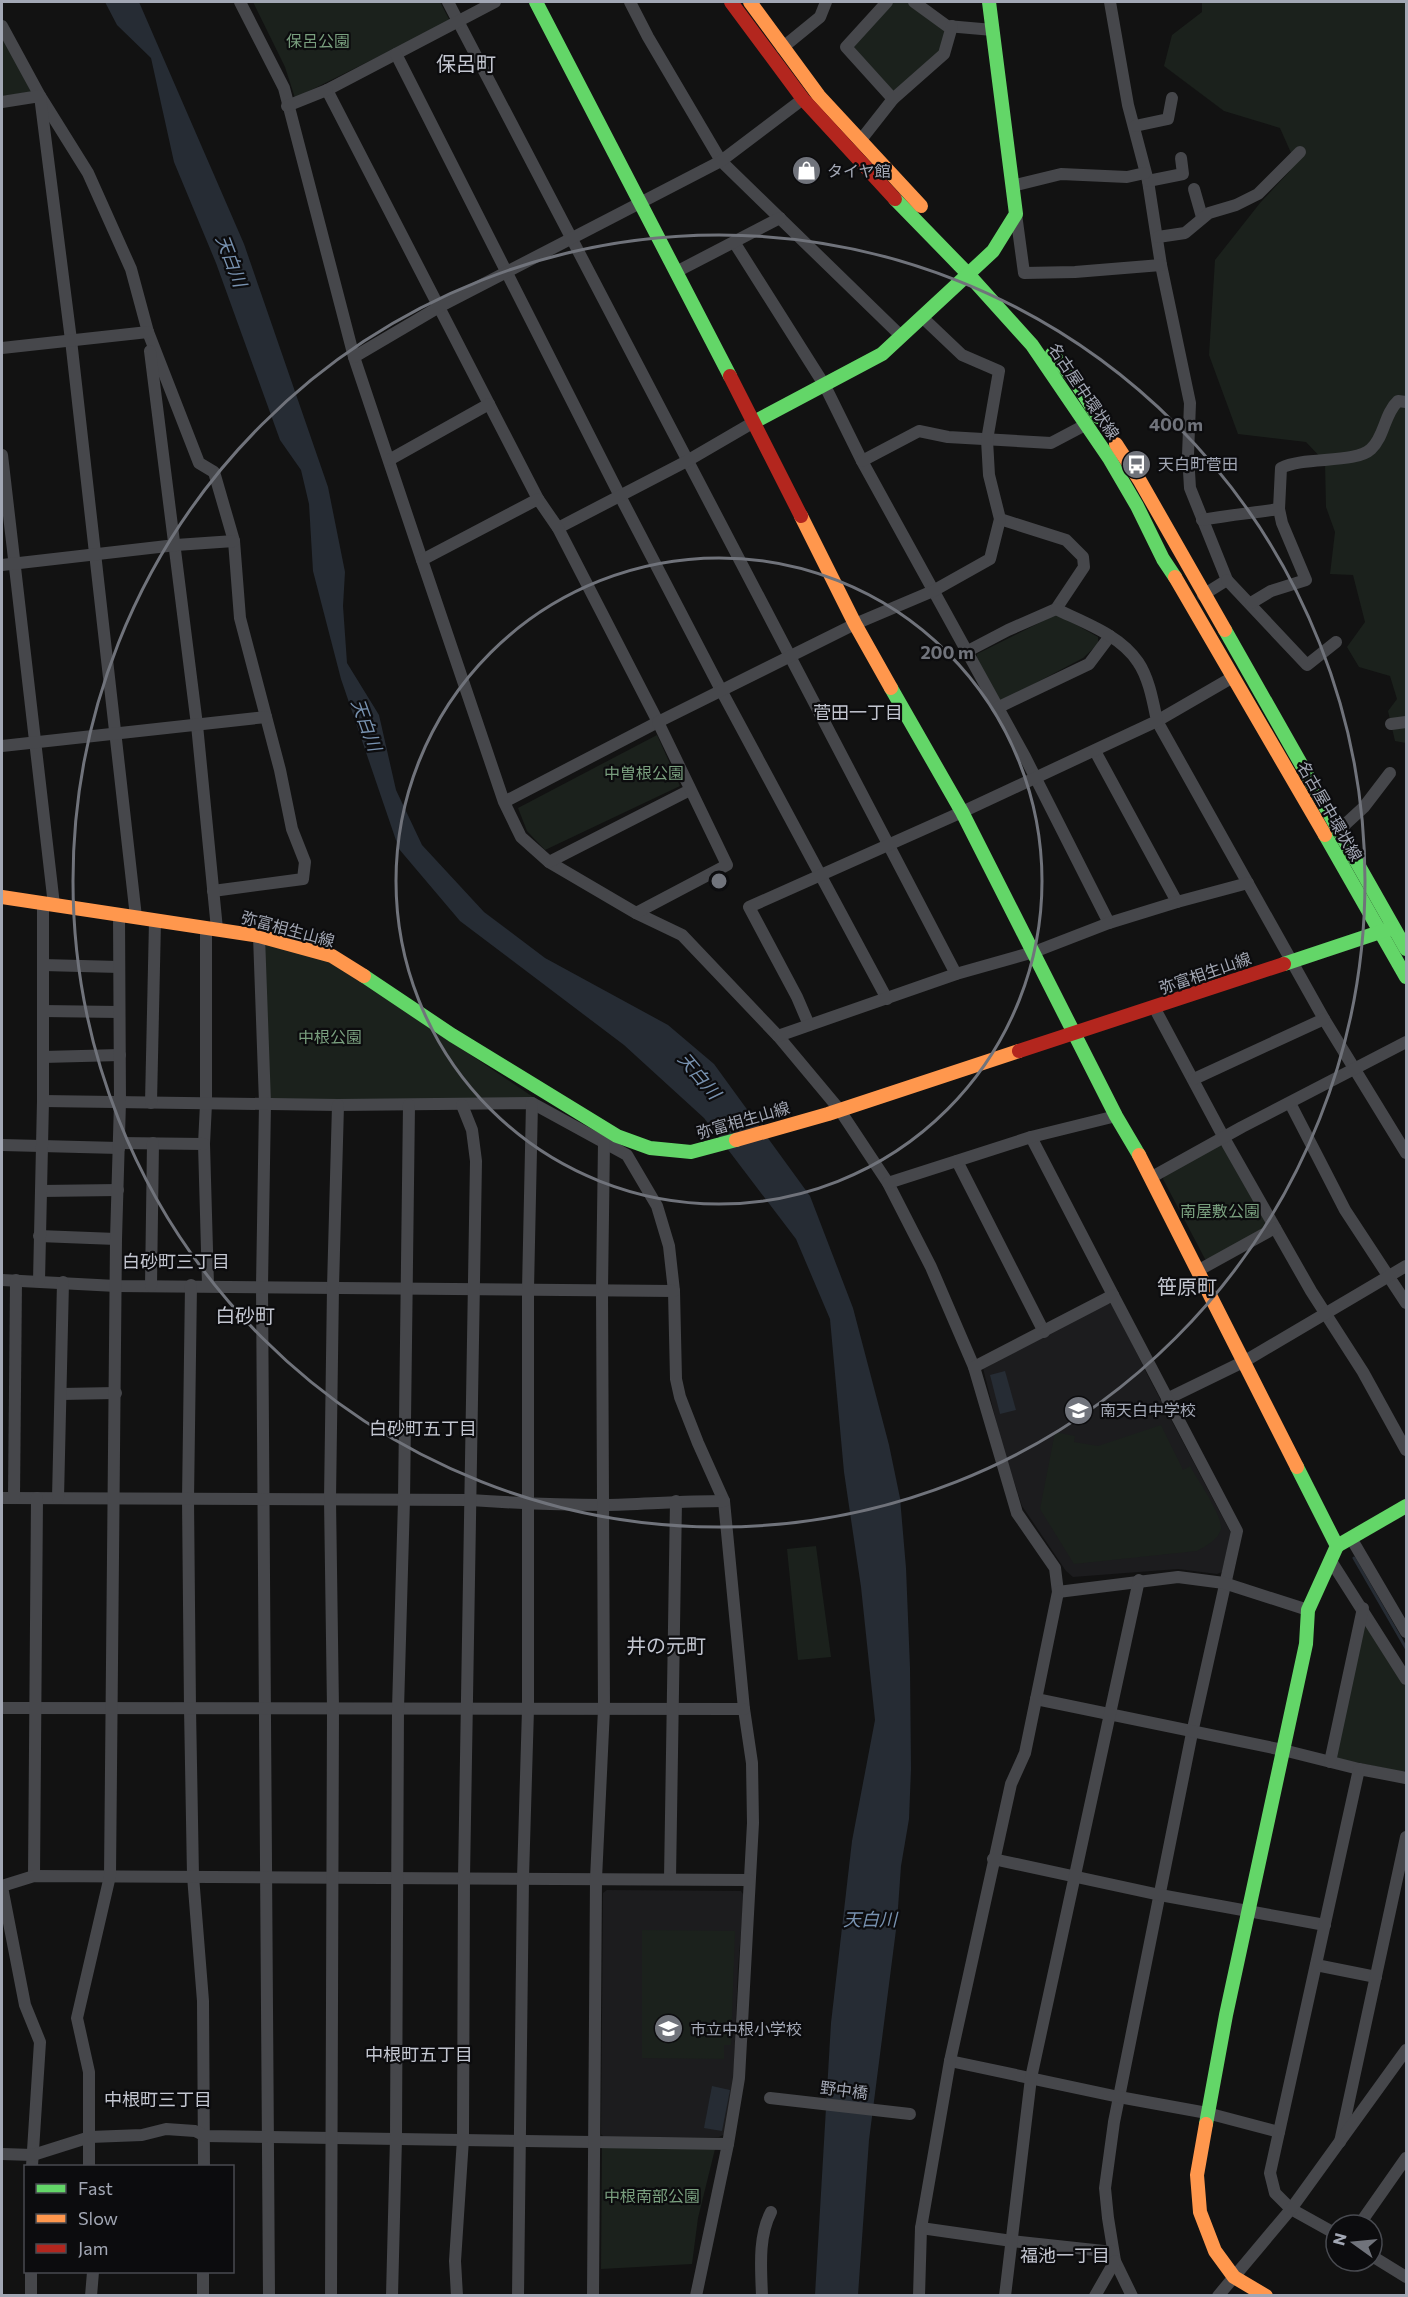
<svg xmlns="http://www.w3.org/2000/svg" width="1408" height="2297" font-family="Commissioner,'Noto Sans JP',sans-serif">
	<rect width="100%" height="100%" fill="#121212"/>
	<g fill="#1c1c1e">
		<path d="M1107 1303 1113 1305 1147 1374 1231 1533 1222 1572 1217 1574 1178 1569 1073 1577 1066 1571 1022 1506 1002 1445 983 1368Z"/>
		<path d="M607 1890 741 1891 744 1896 738 1968 733 2090 725 2134 719 2137H604L601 2134 603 1893Z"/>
	</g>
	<g fill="#1b211c">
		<path d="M253 2H440L450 21 295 98 285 67Z"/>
		<path d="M891 2H908L947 32 940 52 896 94 852 45Z"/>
		<path d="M1202 2H1406V743L1395 741 1388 711 1397 699 1390 676 1359 667 1347 647 1365 622 1353 575 1330 574 1335 532 1326 507 1325 462 1306 442 1238 434 1209 355 1215 260 1260 203 1290 171 1292 155 1280 128 1224 111 1164 66 1172 35 1202 12Z"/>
		<path d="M2 33 31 92 2 96Z"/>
		<path d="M1057 614 1098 637V644L1083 658 1002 701 997 700 976 660 977 654Z"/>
		<path d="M657 735 680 786 545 850 527 831 518 808Z"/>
		<path d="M263 941 329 959 536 1099 268 1101Z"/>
		<path d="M1219 1145 1224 1147 1268 1223 1266 1227 1210 1261 1205 1259 1163 1179 1165 1174Z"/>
		<path d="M1161 1425 1183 1470 1190 1466C1197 1479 1223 1516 1221 1529 1218 1540 1206 1546 1197 1551L1074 1564 1040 1509 1055 1432 1075 1436 1074 1442 1098 1446Z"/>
		<path d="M816 1546 831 1657 798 1660 787 1549Z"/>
		<path d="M1365 1621 1406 1687V1769L1403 1772 1335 1758Z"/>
		<path d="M642 1930 735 1931 731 2045H724V2059L642 2058Z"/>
		<path d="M716 2145 698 2218 692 2264 601 2269 602 2146Z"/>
	</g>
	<g fill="#262c34">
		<path d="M105 2H139L244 244 328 487 345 572 343 606 347 663 379 715 396 790 422 845 484 912 545 958 668 1025 714 1064 810 1196 853 1308 889 1445 900 1498 906 1568 910 1668 911 1769 909 1819 901 1866 897 1922 869 2140 858 2295H815L831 2023 852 1841 875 1720 861 1587 844 1472 830 1319 796 1239 704 1118 624 1045 460 921 399 849 341 679 313 571 309 504 301 470 280 440 216 263 174 162 151 58 117 25Z"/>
		<path d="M1005 1371 1016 1410 1000 1414 990 1375Z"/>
		<path d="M712 2086 730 2090 722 2131 704 2128Z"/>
	</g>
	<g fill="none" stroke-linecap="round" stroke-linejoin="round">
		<path stroke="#262c34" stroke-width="3" d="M1354 1558 1406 1648"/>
		<g stroke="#46474b" stroke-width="12">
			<path d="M240 2 284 88 354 357 422 560"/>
			<path d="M448 2 956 974"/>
			<path d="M495 2 327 90 538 499"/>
			<path d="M630 2 648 37 721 161 901 336"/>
			<path d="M887 2 846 47 893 99"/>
			<path d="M914 2 947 26 993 30"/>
			<path d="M1110 2 1128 105 1148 181 1161 265 1190 403 1188 455 1190 488 1227 580 1203 595"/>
			<path d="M2 26 40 96 88 173 131 269 148 332 199 463 214 472 234 541 240 618 280 770 292 829 305 862 303 879 213 891"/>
			<path d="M782 48 820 17 826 2"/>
			<path d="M396 54 620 496 721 690 887 999"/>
			<path d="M2 102 40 96 71 340 136 917"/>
			<path d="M287 106 327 90"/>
			<path d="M1135 126 1168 119 1172 98"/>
			<path d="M860 141 893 99 944 54 952 26"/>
			<path d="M1148 181 1183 174 1181 158"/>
			<path d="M1012 186 1061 174 1127 177 1145 173"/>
			<path d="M1194 189 1202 217"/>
			<path d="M1016 214 1024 273 1075 272 1161 265"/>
			<path d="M1158 237 1185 233 1209 213 1236 205 1258 194 1300 152"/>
			<path d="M734 242 825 386 862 461 1025 757 1109 923"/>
			<path d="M676 272 780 218"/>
			<path d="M2 348 148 332"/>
			<path d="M150 351 197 725 217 929"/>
			<path d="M354 357 439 307 721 161 803 99"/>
			<path d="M2 455 54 905"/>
			<path d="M389 460 489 404"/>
			<path d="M862 461 919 431 948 437 1051 443 1087 424"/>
			<path d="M1202 520C1228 515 1253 513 1279 509"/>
			<path d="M558 528 687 461 754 422"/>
			<path d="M2 565 176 545 234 541"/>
			<path d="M1227 580 1307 665 1336 642"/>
			<path d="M1251 603 1271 591 1306 580 1282 523 1279 509 1281 468C1304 456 1355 464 1371 449 1385 436 1384 414 1398 401L1406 402"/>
			<path d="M966 652 1008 630 1056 609 1084 567 1083 557 1066 540 1000 519"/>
			<path d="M1233 677 1157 721 1324 1019 1406 1153"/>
			<path d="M997 708 1089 664 1110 636"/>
			<path d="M1391 724 1406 722"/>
			<path d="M2 746 266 717"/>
			<path d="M1095 751 1177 902"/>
			<path d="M504 802 658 722 558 528 538 499 422 560 504 802 521 837 549 862 636 913 682 935 778 1036 839 1109 888 1183 931 1267 974 1367"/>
			<path d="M1339 830 1364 807 1390 773"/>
			<path d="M549 862 690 790"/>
			<path d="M636 913 727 865 658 722 855 624 933 591 990 559 1000 519 989 475 987 440 999 371 962 355 922 317"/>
			<path d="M206 928V1104L204 1144 208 1285"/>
			<path d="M259 936 265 1103 262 1286 269 2296"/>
			<path d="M43 965 119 967"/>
			<path d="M1154 1007 1224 1138 1311 1291 1363 1372 1406 1450"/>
			<path d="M43 1011 119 1012"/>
			<path d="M809 1025 797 997 749 907 962 812 1157 721C1153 702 1149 678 1138 662 1120 635 1085 623 1056 609"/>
			<path d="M778 1036 956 974 1034 952 1109 923 1177 902 1248 883"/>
			<path d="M43 1057 120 1055"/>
			<path d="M1194 1079 1324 1019"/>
			<path d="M43 1101 338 1105 532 1103 627 1155 657 1206 669 1246 674 1291 676 1379 680 1397 698 1443 724 1501 744 1709 752 1763 753 1823 739 2078 728 2144 696 2296"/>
			<path d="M151 1103 155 921"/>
			<path d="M1290 1103 1345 1210 1406 1303"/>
			<path d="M1031 1137 1113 1295"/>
			<path d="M119 1143 204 1144"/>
			<path d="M2 1145 119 1148"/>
			<path d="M957 1161 1044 1332"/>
			<path d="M1152 1177 1242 1127 1406 1042"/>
			<path d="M888 1183 1031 1137 1116 1116"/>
			<path d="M41 1191 118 1190"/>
			<path d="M39 1236 116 1239"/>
			<path d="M1199 1270 1275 1228"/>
			<path d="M2 1280 116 1286 674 1291"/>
			<path d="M39 1281 43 1101V904"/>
			<path d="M191 1285 188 1499 190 1708 193 1876 203 2001 204 2166"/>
			<path d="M151 1286 153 1143"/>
			<path d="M61 1394 116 1393"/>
			<path d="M1167 1399 1245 1361 1406 1266"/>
			<path d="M2 1498 470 1500C515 1503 559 1505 604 1505 644 1504 684 1501 724 1501"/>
			<path d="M14 1498 16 1280"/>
			<path d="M58 1498 63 1282"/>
			<path d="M1351 1538 1406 1632"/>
			<path d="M1331 1561 1406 1679"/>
			<path d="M1058 1592 1055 1568 1017 1513 974 1367 1113 1295 1237 1531 1192 1733 1114 2122 1105 2188 1108 2218 1115 2261 1132 2296"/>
			<path d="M1036 1699 1283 1750 1359 1769"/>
			<path d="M2 1708 744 1709"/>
			<path d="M1330 1762 1363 1608"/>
			<path d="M993 1859 1160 1895 1325 1925"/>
			<path d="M34 1876 37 1498"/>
			<path d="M670 1879 676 1501"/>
			<path d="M2 1886 34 1876 749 1880"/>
			<path d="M2 1887 25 2005 40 2042 32 2166"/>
			<path d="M1316 1965 1376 1977"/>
			<path d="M950 2061 1119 2097 1207 2113 1279 2132"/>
			<path d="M770 2098 910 2114"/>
			<path d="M1340 2142 1406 1837"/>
			<path d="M2 2154 33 2155 90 2137 142 2135 166 2129 195 2131 205 2136 728 2144"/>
			<path d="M89 2166V2072L77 2018 110 1876 116 1239 120 1102 119 915"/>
			<path d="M1359 2225 1406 2158"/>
			<path d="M921 2228 1012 2241 1113 2252"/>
			<path d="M1336 2234 1291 2209 1275 2193 1270 2173 1359 1769 1406 1778"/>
			<path d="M1372 2256 1406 2277"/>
			<path d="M31 2296V2272"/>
			<path d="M91 2296 93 2272"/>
			<path d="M203 2296V2272"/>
			<path d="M331 2296 333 1709 330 1499 333 1287 338 1105"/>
			<path d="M392 2296 396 2138 398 1709 404 1500 409 1105"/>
			<path d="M457 2296 455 2261 463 2139 464 1878 476 1161 472 1130 462 1105"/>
			<path d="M518 2296 523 1878 528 1709V1289L532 1103"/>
			<path d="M593 2296 596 1879 604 1709 602 1290 604 1142"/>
			<path d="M762 2296C761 2268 758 2237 771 2212"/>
			<path d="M919 2296 921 2228 950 2061 1011 1784 1025 1753 1058 1592 1178 1577 1224 1583 1308 1610"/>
			<path d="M1005 2296 1031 2078 1139 1580"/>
			<path d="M1095 2296 1115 2261"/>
			<path d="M1218 2296 1291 2209 1406 2050"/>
		</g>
		<g stroke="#63d668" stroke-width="14">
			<path d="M536 2 730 376"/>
			<path d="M895 199 968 274 1032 345 1109 458 1137 506 1163 559 1175 577"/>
			<path d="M1052 354 1074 379 1098 417"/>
			<path d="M754 422 882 354 993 251 1016 214 989 2"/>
			<path d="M1225 630 1406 949"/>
			<path d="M891 688 962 812 1116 1116 1139 1155"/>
			<path d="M1325 835 1406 977"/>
			<path d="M1284 964 1392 928"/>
			<path d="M364 976 452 1035 617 1136 650 1148 691 1152 736 1140"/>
			<path d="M1337 1546 1406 1506"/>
			<path d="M1206 2124 1226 2015 1306 1644 1308 1610 1337 1546 1297 1467"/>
		</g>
		<g stroke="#ff974d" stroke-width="14">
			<path d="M750 2 819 96 921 206"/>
			<path d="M1116 444 1140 481 1225 630"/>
			<path d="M801 516 855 624 891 688"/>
			<path d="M1175 577 1325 835"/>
			<path d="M2 897 259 936 332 956 364 976"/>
			<path d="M736 1140 828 1114 1019 1051"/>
			<path d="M1139 1155 1297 1467"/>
			<path d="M1206 2124 1197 2175 1200 2212 1215 2251 1234 2277 1266 2296"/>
		</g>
		<g stroke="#b3261e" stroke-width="14">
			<path d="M731 2 803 99 895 199"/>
			<path d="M730 376 801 516"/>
			<path d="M1019 1051 1284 964"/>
		</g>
	</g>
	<g fill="none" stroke="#70737b" stroke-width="3">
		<circle cx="719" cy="881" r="323"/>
		<circle cx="719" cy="881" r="646"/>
	</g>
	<defs>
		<symbol id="shop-disc" viewBox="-11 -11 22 22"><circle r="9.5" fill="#70737b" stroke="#0c0c0e"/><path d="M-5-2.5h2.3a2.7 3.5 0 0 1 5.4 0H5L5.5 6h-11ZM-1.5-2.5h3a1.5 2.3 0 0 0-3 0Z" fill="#fff"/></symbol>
		<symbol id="bus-disc" viewBox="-11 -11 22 22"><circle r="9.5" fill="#70737b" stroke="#0c0c0e"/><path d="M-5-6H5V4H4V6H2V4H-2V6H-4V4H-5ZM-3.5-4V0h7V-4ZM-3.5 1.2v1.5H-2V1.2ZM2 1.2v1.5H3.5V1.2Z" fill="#fff"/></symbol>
		<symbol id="school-disc" viewBox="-11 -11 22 22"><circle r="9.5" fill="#70737b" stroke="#0c0c0e"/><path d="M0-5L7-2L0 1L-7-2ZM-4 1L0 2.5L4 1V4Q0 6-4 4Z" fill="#fff"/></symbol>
	</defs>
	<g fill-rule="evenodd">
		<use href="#shop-disc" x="790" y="154" width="33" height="33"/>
		<use href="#bus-disc" x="1120" y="448" width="33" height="33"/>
		<use href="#school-disc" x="1062" y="1394" width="33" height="33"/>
		<use href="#school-disc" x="652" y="2012" width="33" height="33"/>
	</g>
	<g text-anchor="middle" stroke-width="4.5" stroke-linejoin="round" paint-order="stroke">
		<g font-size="16" fill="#799f7e" stroke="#0c0c0e">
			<text x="318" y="47">保呂公園</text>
			<text x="644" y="779">中曽根公園</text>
			<text x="330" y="1043">中根公園</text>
			<text x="1220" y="1217">南屋敷公園</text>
			<text x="652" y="2202">中根南部公園</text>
		</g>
		<g font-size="16" fill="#a2a7b4" stroke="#0c0c0e" text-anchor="start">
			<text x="827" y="177">タイヤ館</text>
			<text x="1158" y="470">天白町菅田</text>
			<text x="1100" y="1416">南天白中学校</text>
			<text x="690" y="2035">市立中根小学校</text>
		</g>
		<g font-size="16" fill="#a2a7b4" stroke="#0c0c0e">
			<text transform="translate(1084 391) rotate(56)" y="6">名古屋中環状線</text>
			<text transform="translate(1330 811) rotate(60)" y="6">名古屋中環状線</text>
			<text transform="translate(288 929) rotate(15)" y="6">弥富相生山線</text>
			<text transform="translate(1205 973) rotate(-19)" y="6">弥富相生山線</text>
			<text transform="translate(743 1120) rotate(-16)" y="6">弥富相生山線</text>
			<text transform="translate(844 2090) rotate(7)" y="6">野中橋</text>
		</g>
		<g font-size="18" font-style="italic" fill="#7892b0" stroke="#0c0c0e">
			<text transform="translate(231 261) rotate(69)" y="6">天白川</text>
			<text transform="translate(366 725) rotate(70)" y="6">天白川</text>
			<text transform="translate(699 1076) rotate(50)" y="6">天白川</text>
			<text x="870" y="1926">天白川</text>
		</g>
		<g font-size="18" fill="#c3c6d0" stroke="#0c0c0e">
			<text x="858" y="719">菅田一丁目</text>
			<text x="176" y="1268">白砂町三丁目</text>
			<text x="423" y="1435">白砂町五丁目</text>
			<text x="419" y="2061">中根町五丁目</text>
			<text x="158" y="2106">中根町三丁目</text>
			<text x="1065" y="2262">福池一丁目</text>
		</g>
		<g font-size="20" fill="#c3c6d0" stroke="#0c0c0e">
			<text x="466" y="71">保呂町</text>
			<text x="1187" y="1294">笹原町</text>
			<text x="245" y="1323">白砂町</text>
			<text x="666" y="1653">井の元町</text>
		</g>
	</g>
	<circle cx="719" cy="881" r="9" fill="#70737b" stroke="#0c0c0e" stroke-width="3"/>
	<g font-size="18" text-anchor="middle" font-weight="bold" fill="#70737b" stroke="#0c0c0e" stroke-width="4.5" stroke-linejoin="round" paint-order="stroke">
		<text x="1176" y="431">400 m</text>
		<text x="947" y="659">200 m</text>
	</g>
	<rect width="1408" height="2297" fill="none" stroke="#a2a7b4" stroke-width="6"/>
	<rect x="24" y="2165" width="210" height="108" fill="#0c0c0e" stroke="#484a50" stroke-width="1.5"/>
	<rect x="36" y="2184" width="30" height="9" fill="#63d668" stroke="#484a50" stroke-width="1.5"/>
	<text x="78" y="2195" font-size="18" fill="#a2a7b4">Fast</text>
	<rect x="36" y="2214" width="30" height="9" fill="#ff974d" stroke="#484a50" stroke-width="1.5"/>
	<text x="78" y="2225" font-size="18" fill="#a2a7b4">Slow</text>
	<rect x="36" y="2244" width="30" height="9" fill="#b3261e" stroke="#484a50" stroke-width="1.5"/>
	<text x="78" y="2255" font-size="18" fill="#a2a7b4">Jam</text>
	<g transform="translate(1354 2243) rotate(285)"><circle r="28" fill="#0c0c0e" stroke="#484a50" stroke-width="1.5"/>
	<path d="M0-4.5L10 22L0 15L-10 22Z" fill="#70737b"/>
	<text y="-9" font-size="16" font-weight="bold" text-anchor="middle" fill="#a2a7b4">N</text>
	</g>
</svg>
